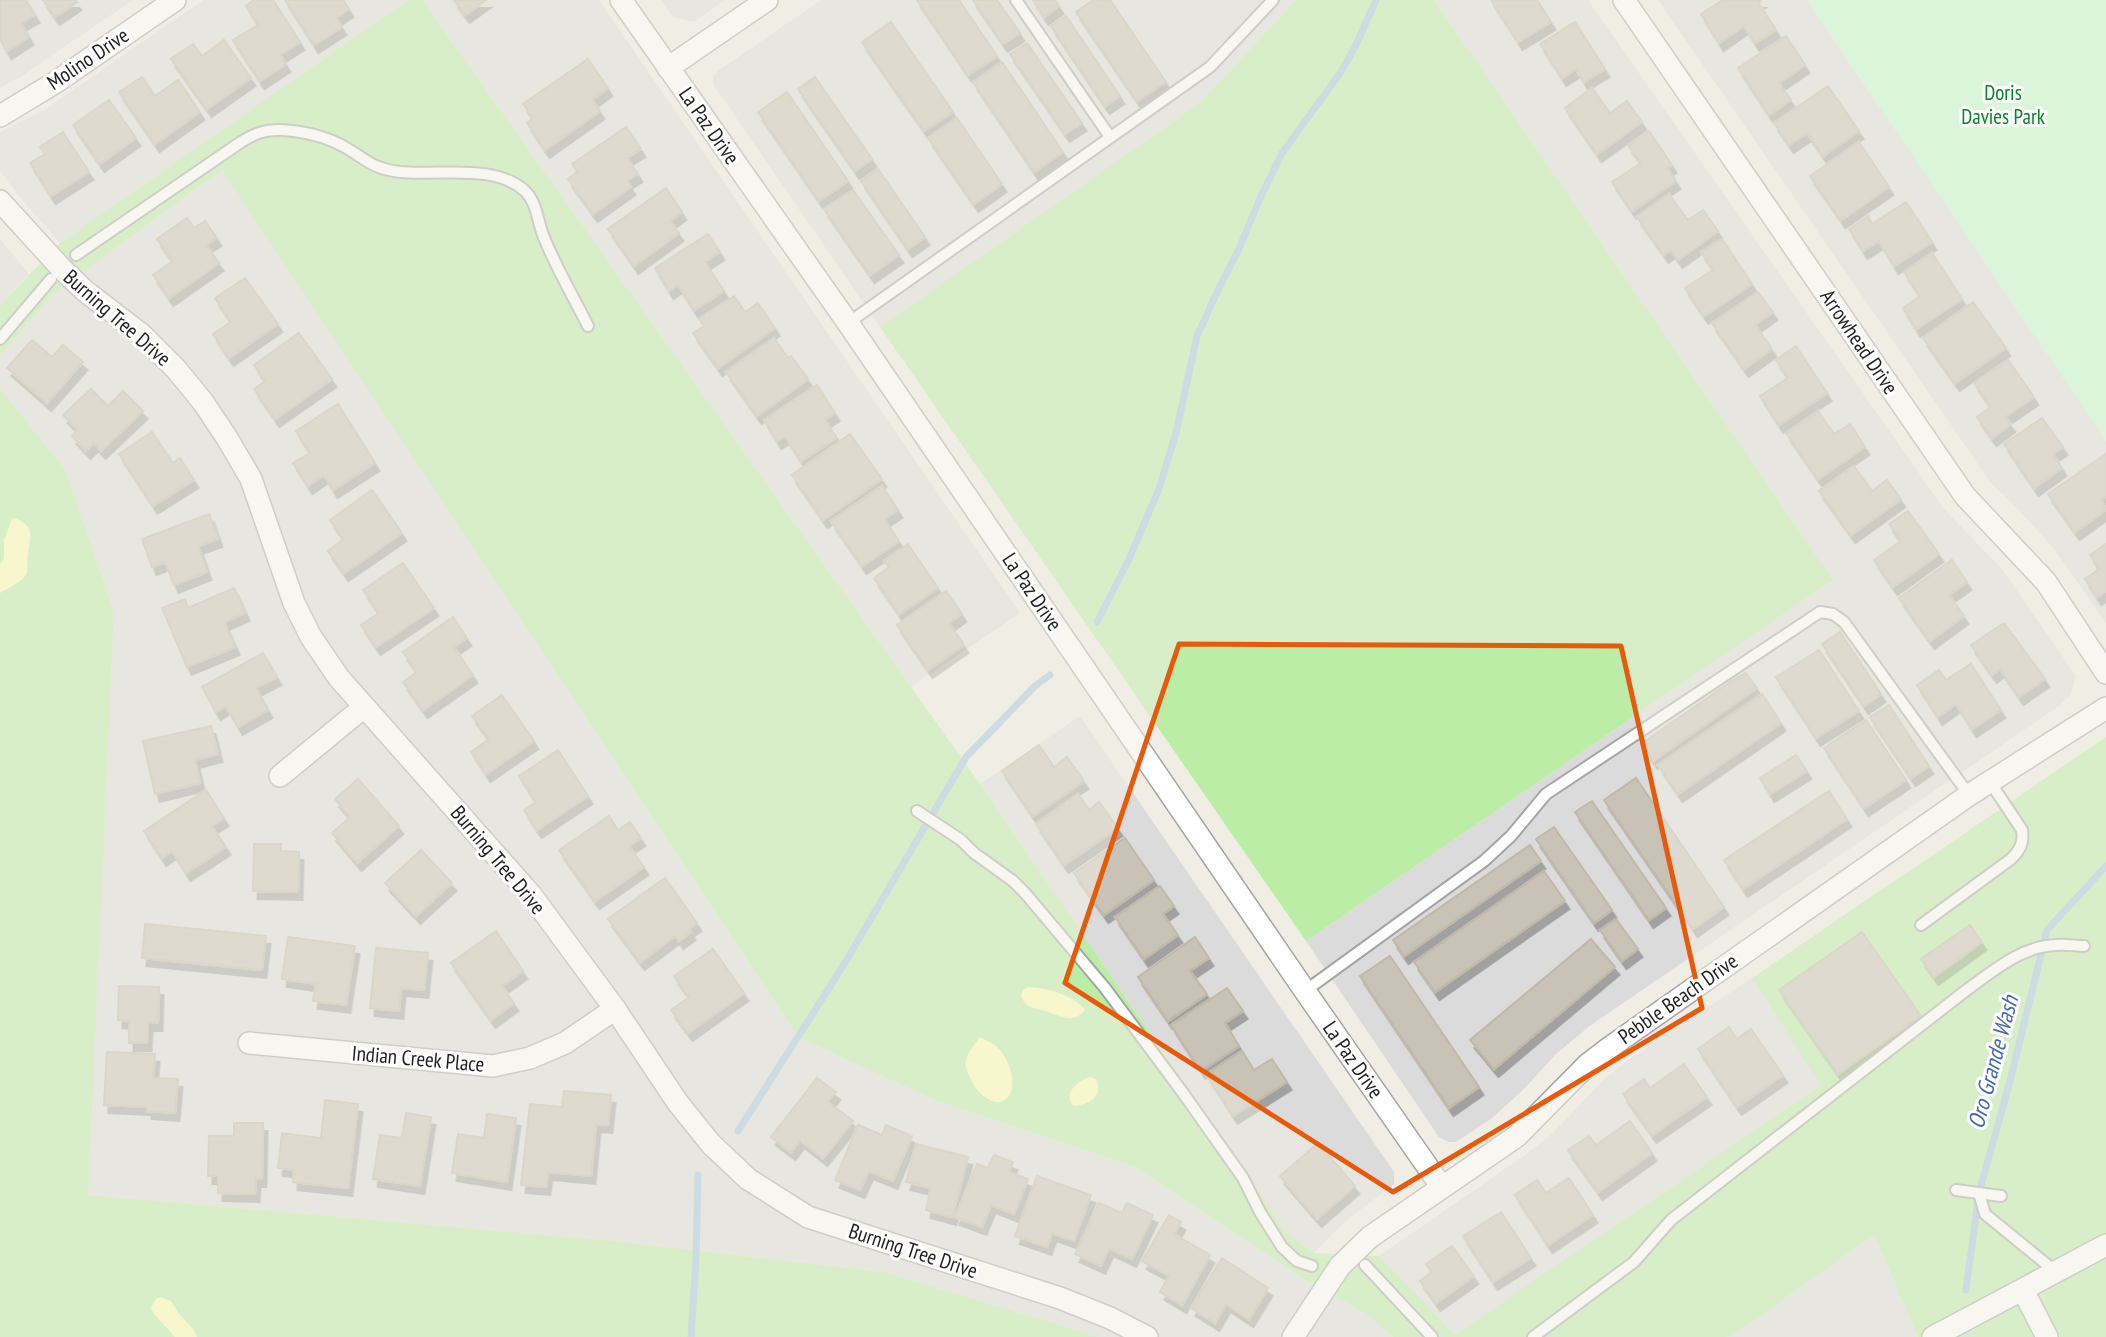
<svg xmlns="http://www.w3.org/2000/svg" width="2106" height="1337" font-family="'PT Sans Narrow',sans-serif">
	<defs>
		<filter id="shadow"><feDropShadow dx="4.5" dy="8" stdDeviation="0" flood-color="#0004"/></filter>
	</defs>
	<rect width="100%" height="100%" fill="#f0eee4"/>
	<g fill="#dcdbdb">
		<path d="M0 0H133L20 77 0 88Z"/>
		<path d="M203 0H408L60 243 23 201 0 171V132L47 108Z"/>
		<path d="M422 0H599L1020 613 911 687Z"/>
		<path d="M661 0H725L694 22 673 17Z"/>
		<path d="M821 0H1296L1200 103 880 327 713 84V76L718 71Z"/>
		<path d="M1434 0H1588L1944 509 2002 569 2076 676 2070 696 2059 706 1591 1025 1556 1054 1524 1089 1491 1119 1456 1142H1448L1439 1137 1306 941 1833 580Z"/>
		<path d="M1658 0H1807L2106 441V623L2054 549 2017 508 1991 483Z"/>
		<path d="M222 170 798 1037 939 1102 1136 1167 1304 1279 1368 1315 1393 1337H1099L885 1272 612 1241 87 1195 114 611 65 469 0 388V356L54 293Z"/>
		<path d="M0 239 29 274 0 305Z"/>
		<path d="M1080 716 1394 1172V1184L1391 1187 1353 1215 1333 1233 1314 1253 1286 1232 980 784Z"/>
		<path d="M1752 978 1822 1084 1455 1336 1379 1256 1525 1155 1552 1134 1605 1078 1634 1056Z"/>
		<path d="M1874 1235 1918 1337H1727L1746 1326Z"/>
	</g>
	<g fill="#bbeda6">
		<path d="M408 0H422L980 784 1286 1232 1314 1253 1379 1256 1455 1335 1821 1085 1752 978 2106 737V1337H1918L1874 1235 1746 1326 1727 1337H1393L1368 1315 1304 1279 1136 1167 939 1102 798 1037 222 170 54 293 0 356V305L60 243Z"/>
		<path d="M1296 0H1434L1833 580 1306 941 880 327 1200 103Z"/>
		<path d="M0 388 65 469 114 611 88 1195 612 1241 885 1272 1099 1337H0Z"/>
	</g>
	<g fill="#ffffb2">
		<path d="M15 518C36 527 30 537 28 555 27 560 28 568 27 573 23 582 8 588 0 593V565L4 558V540L12 519Z"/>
		<path d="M1029 987C1047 988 1074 995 1085 1010 1074 1024 1062 1017 1048 1012 1036 1007 1025 1010 1021 995L1023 990Z"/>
		<path d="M979 1037C985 1040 993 1042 998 1048 1008 1058 1017 1081 1010 1094 999 1113 977 1094 972 1081 969 1075 964 1067 966 1060 967 1052 976 1045 979 1037Z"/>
		<path d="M1090 1077 1096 1079C1104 1096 1089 1105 1073 1106 1063 1093 1077 1081 1090 1077Z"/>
		<path d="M160 1297 171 1301 179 1314 193 1329 197 1337H175L153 1313 151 1307 156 1299Z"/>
	</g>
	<path fill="#befdcf" d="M1807 0H2106V441Z"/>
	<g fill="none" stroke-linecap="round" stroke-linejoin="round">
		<g stroke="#a1c5e0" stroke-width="7">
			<path d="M1097 622 1129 559 1159 489 1176 433 1197 336 1219 288 1238 251 1262 194 1282 153 1341 72 1355 47 1376 0"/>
			<path d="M738 1131 843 966 966 757 1035 686 1050 675"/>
			<path d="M1966 1290 1979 1193 2010 1081 2047 930 2106 866"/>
			<path d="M691 1337 696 1259 698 1175"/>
		</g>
	</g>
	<g fill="#c8c2b7" stroke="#c2b8a5" stroke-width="2" filter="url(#shadow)">
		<path d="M2 0H26L35 15 21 23 29 37 7 51 0 40V1Z"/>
		<path d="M43 0H75L77 2 55 17Z"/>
		<path d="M254 0H273L300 42 280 55 286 64 260 81 233 40 258 25 246 6Z"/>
		<path d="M285 0H343L349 9 336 18 342 27 314 45Z"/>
		<path d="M454 0H486L465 15Z"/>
		<path d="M917 0H959L997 56 968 75Z"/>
		<path d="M973 0H997L1020 33 1003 44Z"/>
		<path d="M1033 0H1055L1059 6 1044 17Z"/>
		<path d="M1093 0H1110L1166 82 1137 101 1076 12Z"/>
		<path d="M1491 0H1537L1551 22 1518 42Z"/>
		<path d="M1723 0H1761L1758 2 1776 30 1755 43 1744 26 1719 43 1701 14Z"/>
		<path d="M1066 16 1120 96 1105 106 1051 26Z"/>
		<path d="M891 22 953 112 924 131 862 42Z"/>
		<path d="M1575 22 1605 69 1584 82 1576 69 1562 78 1540 44Z"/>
		<path d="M1786 36 1805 65 1779 83 1791 100 1769 115 1738 68Z"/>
		<path d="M224 40 251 78 207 109 171 59 193 44 202 56Z"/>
		<path d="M1027 43 1082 123 1065 134 1010 54Z"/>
		<path d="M588 59 608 88 592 100 600 111 545 150 527 123 533 118 523 104Z"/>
		<path d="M1002 62 1063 152 1034 172 973 82Z"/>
		<path d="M142 77 155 96 178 80 200 112 155 144 119 92Z"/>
		<path d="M815 77 872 159 855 171 798 89Z"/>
		<path d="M1828 86 1859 131 1823 156 1807 133 1789 145 1774 123Z"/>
		<path d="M1592 88 1610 113 1627 101 1642 122 1597 154 1565 108Z"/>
		<path d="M787 92 848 181 819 201 758 112Z"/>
		<path d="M109 100 136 138 100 164 73 125Z"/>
		<path d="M957 118 1002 184 974 204 928 138Z"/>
		<path d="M626 127 641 149 627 158 638 174 627 181 631 187 593 214 568 179 578 172 572 164Z"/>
		<path d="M1649 131 1672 165 1667 168 1676 181 1632 211 1612 182 1641 163 1628 145Z"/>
		<path d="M63 132 89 172 51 196 30 163 45 154 40 147Z"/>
		<path d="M1859 142 1889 187 1841 220 1810 176Z"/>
		<path d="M878 169 925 237 908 249 861 181Z"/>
		<path d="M666 188 682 212 670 221 679 233 634 266 608 229Z"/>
		<path d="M853 190 899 255 870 275 824 209Z"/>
		<path d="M1669 194 1688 220 1703 210 1718 231 1678 260 1671 250 1664 255 1637 217Z"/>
		<path d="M1906 202 1932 242 1894 266 1879 241 1863 251 1849 229 1868 216 1872 224Z"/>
		<path d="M187 218 194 228 205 221 217 238 206 245 219 263 169 298 153 275 173 261 157 239Z"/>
		<path d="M708 234 720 252 705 262 724 291 694 310 678 285 669 291 655 268Z"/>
		<path d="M1722 239 1752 284 1704 316 1685 288 1713 270 1701 252Z"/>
		<path d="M1932 253 1962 299 1916 329 1903 308 1920 296 1904 272Z"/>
		<path d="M245 278 278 324 229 358 213 334 231 322 215 298Z"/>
		<path d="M1758 292 1773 312 1755 325 1772 349 1744 369 1712 323Z"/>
		<path d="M734 296 745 312 758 303 775 328 718 368 693 333 704 326 699 319Z"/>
		<path d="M1973 302 2006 348 1955 383 1923 338Z"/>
		<path d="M299 333 332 379 275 419 254 389 265 381 254 365Z"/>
		<path d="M774 338 788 358 791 356 808 379 757 416 726 372Z"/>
		<path d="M32 340 52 357 63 345 83 362 47 403 7 368Z"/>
		<path d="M1796 346 1827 393 1779 425 1760 396 1788 378 1776 360Z"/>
		<path d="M2008 360 2034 397 2005 417 2011 424 1992 438 1977 417 1991 407 1974 383Z"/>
		<path d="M817 385 835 413 825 420 837 438 801 461 785 436 777 441 764 420Z"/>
		<path d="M91 389 108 406 123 391 143 411 101 451 94 443 86 451 72 436 78 430 63 415Z"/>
		<path d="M338 404 375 463 333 490 324 475 308 486 293 463 310 453 296 431Z"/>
		<path d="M1818 411 1834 434 1850 424 1865 447 1818 479 1786 433Z"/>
		<path d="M2042 418 2063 447 2053 454 2062 468 2034 488 2004 444Z"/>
		<path d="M152 432 173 463 180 458 194 480 153 506 119 454Z"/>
		<path d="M850 434 882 479 823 520 792 475Z"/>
		<path d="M2106 454V496L2101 499 2106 510 2075 532 2048 494Z"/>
		<path d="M1854 466 1872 491 1887 480 1901 499 1851 535 1819 491Z"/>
		<path d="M882 486 898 510 884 519 899 541 862 566 831 521Z"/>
		<path d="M372 490 402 533 344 573 328 551 344 539 330 520Z"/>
		<path d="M1908 511 1939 554 1893 587 1874 560 1901 541 1889 524Z"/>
		<path d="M209 514 218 539 198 546 207 572 174 585 165 562 152 567 142 539Z"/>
		<path d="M908 544 938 588 899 614 874 578 889 567 884 561Z"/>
		<path d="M2106 544V591L2097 597 2085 579 2099 569 2090 555Z"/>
		<path d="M1952 560 1967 582 1949 595 1964 616 1930 641 1899 598Z"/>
		<path d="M403 563 434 608 376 647 361 625 379 613 363 590Z"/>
		<path d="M234 588 245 613 224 622 235 647 187 667 162 608 185 599 188 608Z"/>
		<path d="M946 591 962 614 949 623 964 645 928 670 897 625Z"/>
		<path d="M453 617 467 638 454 647 473 675 423 710 403 682 417 672 403 652Z"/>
		<path d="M2004 623 2045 679 2019 697 2000 669 1992 675 1971 645Z"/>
		<path d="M1840 632 1881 694 1864 706 1822 644Z"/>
		<path d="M1819 650 1859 711 1816 738 1776 677Z"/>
		<path d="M263 653 277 677 256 688 268 710 238 727 226 706 216 712 202 687Z"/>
		<path d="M1971 664 2001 710 1972 729 1956 704 1938 717 1917 685 1939 670 1946 680Z"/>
		<path d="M1746 673 1757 688 1653 761 1641 744 1736 678Z"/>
		<path d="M1762 694 1781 723 1678 794 1658 765Z"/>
		<path d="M502 695 534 741 486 774 471 752 489 739 472 716Z"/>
		<path d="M1889 705 1929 766 1911 778 1870 717Z"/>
		<path d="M1866 720 1906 780 1864 808 1824 748Z"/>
		<path d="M211 726 218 754 195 760 200 783 155 794 143 741Z"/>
		<path d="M1039 745 1054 767 1067 757 1084 781 1033 816 1002 771Z"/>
		<path d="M558 750 588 796 537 830 524 810 536 802 519 776Z"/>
		<path d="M1796 755 1807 771 1770 794 1760 778Z"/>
		<path d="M1636 778 1724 907 1693 929 1604 800Z"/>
		<path d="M358 779 399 826 357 863 332 833 350 817 335 799Z"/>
		<path d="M206 790 224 818 212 826 226 847 186 873 172 851 162 858 144 831Z"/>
		<path d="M1829 791 1847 819 1743 889 1724 860Z"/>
		<path d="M1078 794 1089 810 1099 802 1118 828 1064 865 1036 824Z"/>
		<path d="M1592 801 1666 908 1649 920 1575 812Z"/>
		<path d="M609 816 618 830 630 822 641 838 629 846 644 867 595 901 559 850Z"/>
		<path d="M1554 827 1612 910 1594 923 1536 839Z"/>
		<path d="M1125 838 1154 880 1104 915 1074 873Z"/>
		<path d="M254 844H281V851L299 852 298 892 253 891Z"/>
		<path d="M1530 845 1541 861 1404 956 1393 940Z"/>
		<path d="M421 850 452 883 416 916 385 883Z"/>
		<path d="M1544 871 1565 901 1435 992 1414 962Z"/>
		<path d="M665 878 697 923 689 929 691 932 679 941 675 936 640 962 608 919Z"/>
		<path d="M1160 886 1174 906 1163 914 1178 935 1144 959 1115 917Z"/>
		<path d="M1616 919 1638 949 1622 961 1600 930Z"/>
		<path d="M145 924 266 936 262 970 142 958Z"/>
		<path d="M1970 925 1982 942 1934 977 1921 959Z"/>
		<path d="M496 931 523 971 502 986 514 1003 491 1020 451 963Z"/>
		<path d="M1862 932 1921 1016 1838 1074 1779 990Z"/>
		<path d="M288 937 355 946 346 1005 313 1001 316 984 282 979Z"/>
		<path d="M1195 937 1209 958 1190 971 1207 994 1168 1021 1138 977Z"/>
		<path d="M1591 939 1615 967 1494 1069 1470 1040Z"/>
		<path d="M376 948 428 953 424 990 401 988 399 1011 370 1008Z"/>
		<path d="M713 949 744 993 688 1033 671 1010 689 997 674 976Z"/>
		<path d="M1390 956 1479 1087 1449 1108 1360 976Z"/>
		<path d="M119 986 159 987 158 1023H148L147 1043H129V1021L118 1020Z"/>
		<path d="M1227 988 1243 1011 1225 1023 1239 1046 1201 1071 1171 1025Z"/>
		<path d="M1729 1027 1737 1039 1751 1029 1783 1075 1737 1107 1698 1049Z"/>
		<path d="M1242 1051 1254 1070 1272 1059 1287 1082 1233 1116 1206 1074Z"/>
		<path d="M107 1052 155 1054 153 1078 178 1079 175 1113 147 1111V1107L104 1105Z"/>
		<path d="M1684 1064 1707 1097 1652 1135 1623 1094 1644 1079 1650 1088Z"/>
		<path d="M817 1078 836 1092 828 1102 853 1121 823 1158 800 1140 791 1152 771 1137Z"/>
		<path d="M564 1091 611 1095 608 1125 596 1124 591 1176 548 1172 546 1187 521 1185 530 1104 562 1107Z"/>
		<path d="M325 1100 358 1104 348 1188 293 1182 294 1170 278 1168 282 1133 321 1138Z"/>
		<path d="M406 1113 431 1117 420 1186 373 1179 380 1135 402 1138Z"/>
		<path d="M487 1114 516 1118 507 1182 452 1173 458 1134 484 1138Z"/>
		<path d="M1630 1121 1652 1153 1598 1192 1568 1150 1589 1136 1596 1145Z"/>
		<path d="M234 1123H263L262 1179H256L255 1194 218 1193V1176H208L209 1136H234Z"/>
		<path d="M858 1125 882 1135 886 1125 912 1136 893 1181 869 1171 860 1190 835 1180Z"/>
		<path d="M1318 1143 1355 1186 1317 1219 1280 1176Z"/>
		<path d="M916 1144 968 1157 952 1217 926 1210 931 1188 906 1182Z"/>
		<path d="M994 1155 1013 1162 1009 1172 1028 1179 1014 1214 991 1205 982 1227 955 1217 977 1164 988 1168Z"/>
		<path d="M1037 1176 1091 1195 1074 1241 1052 1233 1047 1247 1015 1236Z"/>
		<path d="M1569 1178 1593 1215 1548 1245 1515 1195 1537 1180 1546 1193Z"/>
		<path d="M1099 1203 1122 1213 1127 1203 1153 1215 1132 1259 1109 1248 1101 1266 1075 1254Z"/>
		<path d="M1501 1212 1531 1258 1493 1282 1463 1236Z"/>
		<path d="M1169 1215 1181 1222 1174 1234 1210 1255 1182 1305 1160 1292 1169 1276 1142 1261Z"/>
		<path d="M1452 1246 1474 1276 1436 1303 1420 1281 1432 1272 1426 1264Z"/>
		<path d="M1222 1258 1268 1288 1249 1319 1226 1304 1215 1323 1191 1308Z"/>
	</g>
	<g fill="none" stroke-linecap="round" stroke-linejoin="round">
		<defs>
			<g id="lane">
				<path d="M1016 0 1110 137"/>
				<path d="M76 255 241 142C254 134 265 129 281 130 302 131 324 136 343 146 366 159 372 169 400 172 438 176 495 163 525 191 537 203 537 219 543 235 555 266 573 296 588 326"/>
				<path d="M848 323 1210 67 1273 0"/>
				<path d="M0 339 51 279"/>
				<path d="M917 811 961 840 974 853 1013 881 1025 893 1105 988 1183 1093 1243 1178 1260 1212 1282 1247 1297 1261 1312 1266"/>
				<path d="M1921 925 2011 859C2020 850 2024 843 2022 830L1990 782"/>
				<path d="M1305 991 1484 861 1511 836 1546 794 1820 612 1833 614 1844 622 1969 795"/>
				<path d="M1956 1190 2001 1196"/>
				<path d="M1979 1193 1985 1214 2056 1272"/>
				<path d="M1365 1265 1432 1337"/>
				<path d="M1533 1337 1634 1262 1671 1220 1964 992C1992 972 2021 946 2056 945 2066 944 2075 946 2084 946"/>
			</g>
			<g id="street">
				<path d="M621 0 848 323 1305 991 1441 1186"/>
				<path d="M1624 0 1965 496 2046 582 2106 673"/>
				<path d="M668 68 767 0"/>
				<path d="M0 116 56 82 175 0"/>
				<path d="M0 201 62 269 85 291 141 334 176 369 203 402 227 438 251 479 294 603 311 637 339 678 532 896 615 1009 678 1103 711 1144 748 1179 808 1217 1060 1298 1110 1318 1147 1337"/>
				<path d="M280 776 364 707"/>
				<path d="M249 1043 493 1066 530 1058 565 1043 615 1009"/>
				<path d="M2023 1290 2047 1337"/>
				<path d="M1293 1337 1340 1266 1370 1237 1517 1136 1588 1064 1609 1048 1969 795 2106 708"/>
				<path d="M1933 1337 2106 1245"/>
			</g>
		</defs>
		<use href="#lane" stroke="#a5a5a5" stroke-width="14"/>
		<use href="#street" stroke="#a5a5a5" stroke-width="24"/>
		<use href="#lane" stroke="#fff" stroke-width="10"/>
		<use href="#street" stroke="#fff" stroke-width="21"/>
	</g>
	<path d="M0 0H2106V1337H0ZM1179 644 1621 646 1702 1008 1393 1192 1065 983Z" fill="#f0eee4" fill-opacity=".55" fill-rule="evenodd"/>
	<path fill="none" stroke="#e8590c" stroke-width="5" stroke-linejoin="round" d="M1179 644 1621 646 1702 1008 1393 1192 1065 983Z"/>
	<g text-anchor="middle" stroke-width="6" stroke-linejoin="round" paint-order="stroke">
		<g font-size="21" fill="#1e1e1e" stroke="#fff">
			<text transform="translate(88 59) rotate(-34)" y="7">Molino Drive</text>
			<text transform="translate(709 126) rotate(55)" y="7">La Paz Drive</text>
			<text transform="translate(117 318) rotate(41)" y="7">Burning Tree Drive</text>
			<text transform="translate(1859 342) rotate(56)" y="7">Arrowhead Drive</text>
			<text transform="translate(1032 592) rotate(56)" y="7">La Paz Drive</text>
			<text transform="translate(498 860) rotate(50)" y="7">Burning Tree Drive</text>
			<text transform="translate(1678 999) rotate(-35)" y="7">Pebble Beach Drive</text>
			<text transform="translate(418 1059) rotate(5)" y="7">Indian Creek Place</text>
			<text transform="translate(1353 1060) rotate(55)" y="7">La Paz Drive</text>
			<text transform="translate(913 1251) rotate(18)" y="7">Burning Tree Drive</text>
		</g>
		<g font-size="21" fill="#058429" stroke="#fff">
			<text x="2003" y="100">Doris<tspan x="2003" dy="24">Davies Park</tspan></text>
		</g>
		<g font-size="23" font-style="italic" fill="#4566b4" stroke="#fff">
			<text transform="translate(1993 1062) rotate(-75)" y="8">Oro Grande Wash</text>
		</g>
	</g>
</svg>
